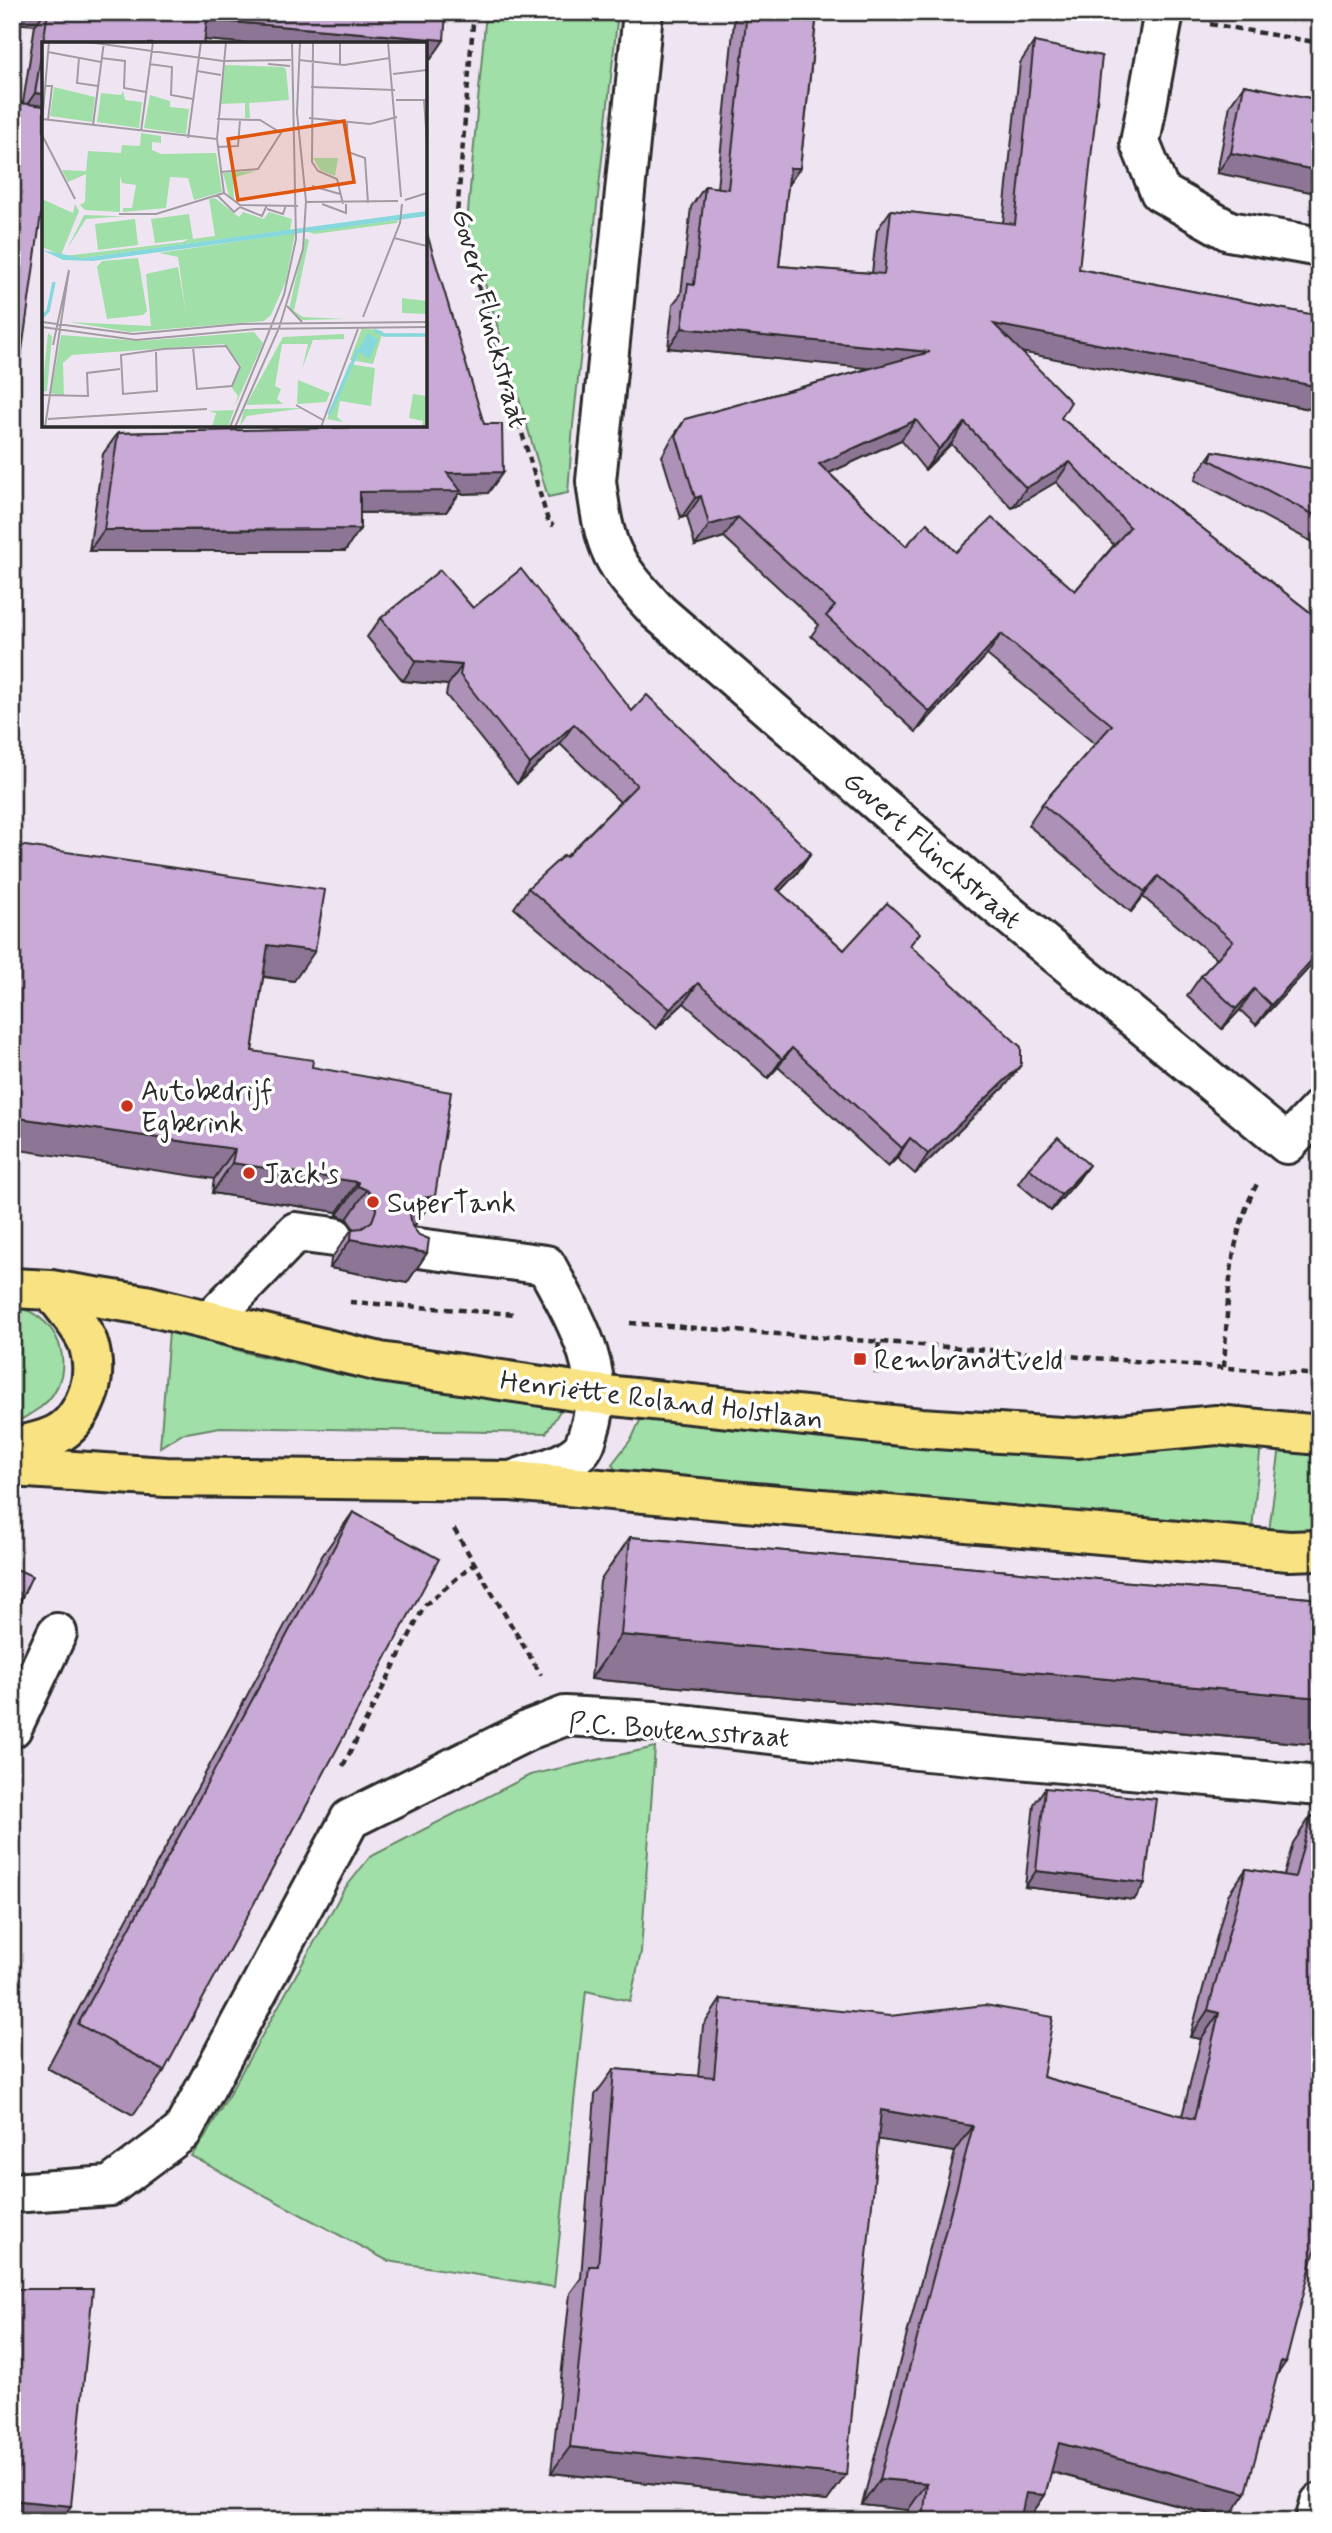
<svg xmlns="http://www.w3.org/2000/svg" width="1332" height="2533" font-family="Mynerve,sans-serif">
	<rect width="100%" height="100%" fill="#efe5f2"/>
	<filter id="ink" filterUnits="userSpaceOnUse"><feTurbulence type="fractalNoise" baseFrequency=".0143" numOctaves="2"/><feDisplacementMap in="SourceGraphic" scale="14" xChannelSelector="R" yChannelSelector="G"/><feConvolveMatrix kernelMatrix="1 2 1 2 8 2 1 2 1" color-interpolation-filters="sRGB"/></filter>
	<g filter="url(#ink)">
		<g fill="#a0dfa7" stroke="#668569" stroke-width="2">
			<path d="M486 12H618L573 425 568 493 548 497 467 223Z"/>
			<path d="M12 1306C67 1315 82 1385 32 1413 26 1417 20 1421 12 1421Z"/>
			<path d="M169 1331 255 1355 347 1376 554 1406 560 1411 546 1433 220 1427 181 1434 160 1447Z"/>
			<path d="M643 1414 1261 1444 1252 1529 617 1473 612 1464 632 1438Z"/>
			<path d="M1280 1446 1320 1450V1532L1269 1531Z"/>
			<path d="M655 1747 641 1952 630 2001 586 1991 554 2287 388 2261 191 2156 204 2139 343 1891 370 1857 530 1775Z"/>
		</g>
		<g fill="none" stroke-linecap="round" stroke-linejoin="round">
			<defs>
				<g id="minor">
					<path d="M643 12 596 481C605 551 611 561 658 612L980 891 1287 1144 1320 1109"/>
					<path d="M1164 12 1140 143 1160 192 1229 231 1320 247"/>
					<path d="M411 1247 546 1265C573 1316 609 1372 589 1431 587 1438 585 1446 580 1451 563 1467 533 1473 511 1481"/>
					<path d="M212 1319 296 1232 334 1237"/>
					<path d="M12 1728 57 1633"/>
					<path d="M12 2193 110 2186 182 2132 350 1819 531 1729 565 1716 654 1721 926 1751 1320 1786"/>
					<path d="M1315 2521 1320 2503"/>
				</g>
				<g id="major">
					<path d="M12 1288 51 1290 145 1305 380 1362 595 1394 921 1428 1077 1438 1217 1425 1320 1435"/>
					<path d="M12 1447C53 1440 75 1433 89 1391 94 1375 93 1359 88 1343 80 1324 63 1306 51 1290"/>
					<path d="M12 1467 166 1477 511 1481 1289 1551 1320 1550"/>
				</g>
			</defs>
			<use href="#minor" stroke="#2b2b2b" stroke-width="44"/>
			<use href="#major" stroke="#2b2b2b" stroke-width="44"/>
			<g stroke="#2b2b2b" stroke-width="4.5" stroke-dasharray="7 5" stroke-linecap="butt">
				<path d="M474 12 457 214 549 524 554 525"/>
				<path d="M1210 24 1320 43"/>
				<path d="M350 1302 516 1314"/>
				<path d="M630 1323 1320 1375"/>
				<path d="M1224 1367C1228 1305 1227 1240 1257 1184"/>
				<path d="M876 1374 879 1341"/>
				<path d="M454 1529 541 1675"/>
				<path d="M343 1766 425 1605 474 1564"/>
			</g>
			<use href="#minor" stroke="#fff" stroke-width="38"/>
			<use href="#major" stroke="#f8e281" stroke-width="38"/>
		</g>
		<g fill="#ad91b7" stroke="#2b2b2b" stroke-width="2" fill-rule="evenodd">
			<path d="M12 12H446L431 59 425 58V44H253L204 40 44 44 14 408 12 410V102L23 103 35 25Z"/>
			<path d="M735 12H817L800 168 788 185 779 266 872 273 877 230 891 210 1003 223 1020 63 1034 42 1079 269 1320 316V411L1023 352 1061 418 1320 620V956L1256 1025 1240 1010 1222 1029 1187 996 1201 976 1217 959 1143 897 1131 912 1028 825 1042 804 1095 744 987 655 916 732 811 636 819 625 724 537 695 546 687 516 681 518 662 456 671 440 685 419 871 368 668 348 673 304 681 294 691 207 705 186 717 188ZM901 440 925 470 951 444 1012 508 1056 482 1114 545 1075 591 956 552 906 546 829 473Z"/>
			<path d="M1244 85 1320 100 1217 173 1230 105Z"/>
			<path d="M484 424 503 472 488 493 459 494 446 512 360 513V529L345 551H89L103 454 118 433 344 428 343 425H425Z"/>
			<path d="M1213 451 1320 470V546L1195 480 1198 472Z"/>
			<path d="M473 608 632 711 797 873 779 892 844 950 911 946 1007 1084 915 1174 897 1158 888 1167 778 1067 768 1078 684 1003 656 1029 514 908 528 888 566 857 620 802 560 744 517 784 446 695 448 685 403 681 367 637 381 618Z"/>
			<path d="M12 844 294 981 263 977 252 1051 312 1067 435 1196 415 1225 412 1226 427 1253 407 1283 330 1268 331 1259 352 1229H354L347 1219 337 1215V1212L212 1193 214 1179Z"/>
			<path d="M1029 1168 1078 1180 1051 1211 1018 1183Z"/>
			<path d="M353 1512 164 2071 133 2115 47 2068 322 1556Z"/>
			<path d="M630 1537 1320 1599V1745L591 1679 600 1581Z"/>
			<path d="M1045 1788 1145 1883 1134 1900 1025 1887 1034 1804Z"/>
			<path d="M1320 1807V2230L1278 2373 1228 2519 1051 2472 1045 2495 1027 2521H907L908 2510 862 2505 955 2152 878 2139 827 2501 551 2473 570 2293 581 2278 595 2095 614 2069 698 2076 703 2026 721 1999 1043 2077 1182 2116 1201 2039 1190 2037 1228 1895 1246 1869 1284 1875 1293 1843 1311 1816 1313 1817Z"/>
		</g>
		<g fill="#8d7695" stroke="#2b2b2b" stroke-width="2">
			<path d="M12 12H45L35 25 12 23Z"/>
			<path d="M207 20 444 40 431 59 425 58V44H253L193 39Z"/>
			<path d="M35 93 44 94V115L22 112Z"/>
			<path d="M1231 153 1320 171V194L1217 173Z"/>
			<path d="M790 168H800L785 189Z"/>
			<path d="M994 324 1320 387V411L980 344Z"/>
			<path d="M682 328 930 352 915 373 668 348Z"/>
			<path d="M916 420 901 440 805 484 819 464Z"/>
			<path d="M965 423 951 444 925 470 939 449Z"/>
			<path d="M1070 462 1056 482 1012 508 1026 488Z"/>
			<path d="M503 472 488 493 459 494 446 512 345 513 360 492 447 473Z"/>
			<path d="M701 496 687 516 681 518 695 498Z"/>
			<path d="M738 517 724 537 695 546 709 525Z"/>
			<path d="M360 529 345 551H89L104 530Z"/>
			<path d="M1001 634 987 655 916 732 930 712Z"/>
			<path d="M416 661 462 665 448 685 403 681Z"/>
			<path d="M574 724 560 744 517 784 530 764Z"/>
			<path d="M811 853 797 873 763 909 777 889Z"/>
			<path d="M1158 876 1143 897 1131 912 1145 892Z"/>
			<path d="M268 945 315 951 294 981 247 974Z"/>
			<path d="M1320 951V956L1256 1025 1271 1005Z"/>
			<path d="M698 983 684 1003 656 1029 670 1009Z"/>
			<path d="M1254 989 1240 1010 1222 1029 1236 1009Z"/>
			<path d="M792 1048 778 1067 768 1078 782 1059Z"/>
			<path d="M1021 1065 1007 1084 915 1174 928 1154Z"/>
			<path d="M12 1117 235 1149 214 1179 12 1149Z"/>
			<path d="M910 1138 897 1158 888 1167 902 1148Z"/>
			<path d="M232 1163 358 1182 337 1212 212 1193Z"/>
			<path d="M1089 1165 1078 1180 1051 1211 1061 1195Z"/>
			<path d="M358 1186 367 1190 347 1219 337 1215Z"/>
			<path d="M435 1196 415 1225 402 1227 414 1205 423 1198Z"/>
			<path d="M351 1239 427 1253 407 1283 330 1268Z"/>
			<path d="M621 1635 1320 1698V1745L591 1679Z"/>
			<path d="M1036 1871 1145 1883 1134 1900 1025 1887Z"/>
			<path d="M1208 2010 1219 2013 1201 2039 1190 2037Z"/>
			<path d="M881 2110 973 2126 955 2152 863 2137Z"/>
			<path d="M1281 2361 1286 2362 1268 2388Z"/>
			<path d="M1059 2443 1246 2493 1228 2519 1041 2469Z"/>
			<path d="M570 2447 846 2475 827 2501 551 2473Z"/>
			<path d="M880 2479 927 2483 908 2510 862 2505Z"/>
			<path d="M1026 2493 1045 2495 1027 2521 1008 2519Z"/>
			<path d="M12 2500 71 2506 60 2521H12Z"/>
		</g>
		<g fill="#c9a9d5" stroke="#2b2b2b" stroke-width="2" fill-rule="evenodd">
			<path d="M48 12H446L444 40 207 20 204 44H44V94L35 93Z"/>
			<path d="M747 12H817L800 168H790L779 266 884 274 891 210 1015 224 1034 42 1102 56 1079 269 1320 316V387L994 324 1071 402 1061 418 1320 620V951L1271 1005 1254 989 1236 1009 1201 976 1233 941 1158 876 1145 892 1042 804 1112 725 1001 634 930 712 826 616 835 606 738 517 709 525 701 496 695 498 676 435 685 419 930 352 682 328 688 284 694 285 705 186 728 189ZM916 420 939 449 965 423 1026 488 1070 462 1130 527 1075 591 992 518 956 552 927 523 906 546 819 464Z"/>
			<path d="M1244 85 1320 100V171L1231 153Z"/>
			<path d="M12 102 44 106V193L14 408H12Z"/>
			<path d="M425 227 484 424H502L503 472 447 473 461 491 360 492V529L104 530 118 433 365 427V425H425Z"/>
			<path d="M12 427H16L12 454Z"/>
			<path d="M1213 451 1320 470V518L1210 460Z"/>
			<path d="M521 569 632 711 647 695 811 853 777 889 844 950 887 903 920 933 910 945 1021 1047V1065L928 1154 910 1138 902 1148 792 1048 782 1059 698 983 670 1009 528 888 564 855 566 857 637 785 574 724 530 764 460 675 462 665 416 661 381 618 440 570 473 608Z"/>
			<path d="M12 844 325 890 315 951 268 945 252 1051 313 1060 312 1067 451 1092 435 1196 423 1198 414 1205 410 1214 412 1226 419 1235 429 1239 427 1253 351 1239 352 1229 362 1228 372 1221 376 1210 375 1198 367 1190 358 1186V1182L232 1163 235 1149 12 1117Z"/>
			<path d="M1058 1137 1089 1165 1061 1195 1029 1168Z"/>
			<path d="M353 1512 439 1559 164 2071 78 2024Z"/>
			<path d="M630 1537 1320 1599V1698L621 1635Z"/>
			<path d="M12 1567 32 1576 12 1619Z"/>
			<path d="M1045 1788 1156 1799 1145 1883 1036 1871Z"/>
			<path d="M1311 1816 1320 1819V2230L1286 2362 1281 2361 1246 2493 1059 2443 1045 2495 1026 2493 1020 2521H923L927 2483 880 2479 973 2126 881 2110 846 2475 570 2447 589 2266H598L614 2069 714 2077 721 1999 890 2016 985 2005 1053 2017 1043 2077 1194 2119 1219 2013 1208 2010 1246 1869 1295 1877Z"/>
			<path d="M12 2289H93L71 2506 12 2500Z"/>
		</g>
	</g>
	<g fill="#c8321e" stroke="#fff" stroke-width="2.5">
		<circle cx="127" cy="1106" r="7"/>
		<circle cx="249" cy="1173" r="7"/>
		<circle cx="373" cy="1202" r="7"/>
		<rect x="853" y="1352" width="14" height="14" rx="3.5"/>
	</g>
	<g text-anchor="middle" stroke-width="7" stroke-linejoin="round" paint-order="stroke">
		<g font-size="28" fill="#2b2b2b" stroke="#fff">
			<text transform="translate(491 318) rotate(75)" y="10">Govert Flinckstraat</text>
			<text transform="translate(933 849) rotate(41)" y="10">Govert Flinckstraat</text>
			<text transform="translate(662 1399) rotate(7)" y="10">Henriëtte Roland Holstlaan</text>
			<text transform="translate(679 1729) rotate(4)" y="10">P.C. Boutensstraat</text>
		</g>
		<g font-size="28" fill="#2b2b2b" stroke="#fff" text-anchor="start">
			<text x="141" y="1100">Autobedrijf<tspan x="141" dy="32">Egberink</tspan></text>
			<text x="263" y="1183">Jack's</text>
			<text x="387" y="1212">SuperTank</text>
			<text x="874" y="1369">Rembrandtveld</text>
		</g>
	</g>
	<g transform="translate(42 42)">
		<rect width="385" height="385" fill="#efe5f2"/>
		<path d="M183 23 240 25 244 27 247 58 207 61 208 76H203V61L178 62ZM12 45 53 55 50 80 8 74ZM81 49 83 58 100 60 97 86 55 80 59 51 79 53ZM108 53 128 59V65L147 67 144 92 102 86ZM99 91 119 94V101L110 100V108L119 112 174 111 180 150 152 158 146 136 128 135 124 166 81 170V166H90L94 143 80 141 78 134V170L43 168 38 163 43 160 44 132 26 140 20 128 44 129 46 109 79 111 80 103 98 104ZM271 116H296L293 134 278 128ZM214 129 191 136 192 159 187 154 181 131ZM173 156 197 175 201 170 222 177 227 170 250 177 248 188 40 216 22 214 141 200 147 197 113 201 109 177 147 172 151 197 173 194 167 157ZM0 157 31 171 33 162 37 169 19 213 0 205ZM42 173 73 174H83L44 177 25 207ZM93 177 96 203 56 208 53 182ZM356 178 355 181 272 192 265 189ZM253 191 244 239 229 273 222 279 88 290 27 280 109 284 104 232 136 225 144 270 136 215 117 211ZM263 196 267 198 252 269 261 275 304 277 260 278 247 267ZM96 216 105 269 101 273 65 277 55 225 60 219ZM360 256 385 259V272L360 271ZM320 286 341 289 331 322 308 318ZM212 290 221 301 193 364 196 354 190 346 199 324 182 302 30 313 21 321 22 354 9 351 19 293 98 299ZM6 291 10 294 5 349 0 350ZM302 292V297L271 298 260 327 266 302H240L233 344 239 347 235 357 241 362 204 363 241 295ZM307 322 333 326 329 364 298 359 295 375 301 380 285 377ZM256 338 288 351 284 360 255 362ZM371 352 385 354V385H380L381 379 367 376ZM262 366 205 374 198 384 202 367ZM192 368 186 385H170L174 371 167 369Z" fill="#a0dfa7"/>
		<path d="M385 169V174L51 219 21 218 0 208 40 216ZM326 291 336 298 327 317 316 309Z" fill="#86d8dd"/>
		<path fill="none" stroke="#86d8dd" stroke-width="3.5" d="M1 274 6 269 12 240M332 288 342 293H385M287 373 317 306"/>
		<path fill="none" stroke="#a19ba2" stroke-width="2" d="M46 0 181 19 249 18M184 0 175 97 182 151 198 163 256 164M271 0 270 120 276 129 295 137 301 162M346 0 359 155M6 10 59 20M37 16 35 41 56 44M59 16 83 19 82 46 104 50M257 18 302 23 348 16M107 22 130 25 129 53 151 57M226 22 248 24M298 23V0M155 29 179 33M351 32 385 28M4 44H10L6 78M269 45 353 48M354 58H385M382 58 385 101M267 76 328 82 355 75M0 77 175 97M175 77 218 78 239 91 216 127 178 130M305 80 306 110 323 116 326 161M0 81 7 0M51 83 62 0M99 89 111 0M0 93 33 157M146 96 159 0M175 105 196 104 198 78M270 144 298 152M175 153 192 170 198 165M363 158 385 151M264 160 356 159M280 162 304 171V162M198 165 220 174 225 163M225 167 241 172 244 163M77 172H114L182 151M352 196 385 204M245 264 260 280M321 275 358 181 360 162M0 280 91 292 198 282 385 280M0 285 94 298 214 287 385 285M11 303 27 228M114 310 115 349 81 352 79 313 121 307 184 304 198 325 190 344 155 347 151 305M0 353 46 354 45 331 78 327M254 363 281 378M6 377 165 367M3 385 27 228M188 385 242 253 254 197 250 0M193 385 237 286 261 207 264 159 255 71 258 0M279 385 316 287"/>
		<path fill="#df570e" fill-opacity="0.15" stroke="#df570e" stroke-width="3.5" d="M302 79 312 140 196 158 186 97Z"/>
		<rect width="385" height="385" fill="none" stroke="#2b2b2b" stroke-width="3.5"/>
	</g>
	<rect width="1332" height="2533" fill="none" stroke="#fff" stroke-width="42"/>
	<rect x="21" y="21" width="1290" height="2491" fill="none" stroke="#2b2b2b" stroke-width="2.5" filter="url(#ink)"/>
</svg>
